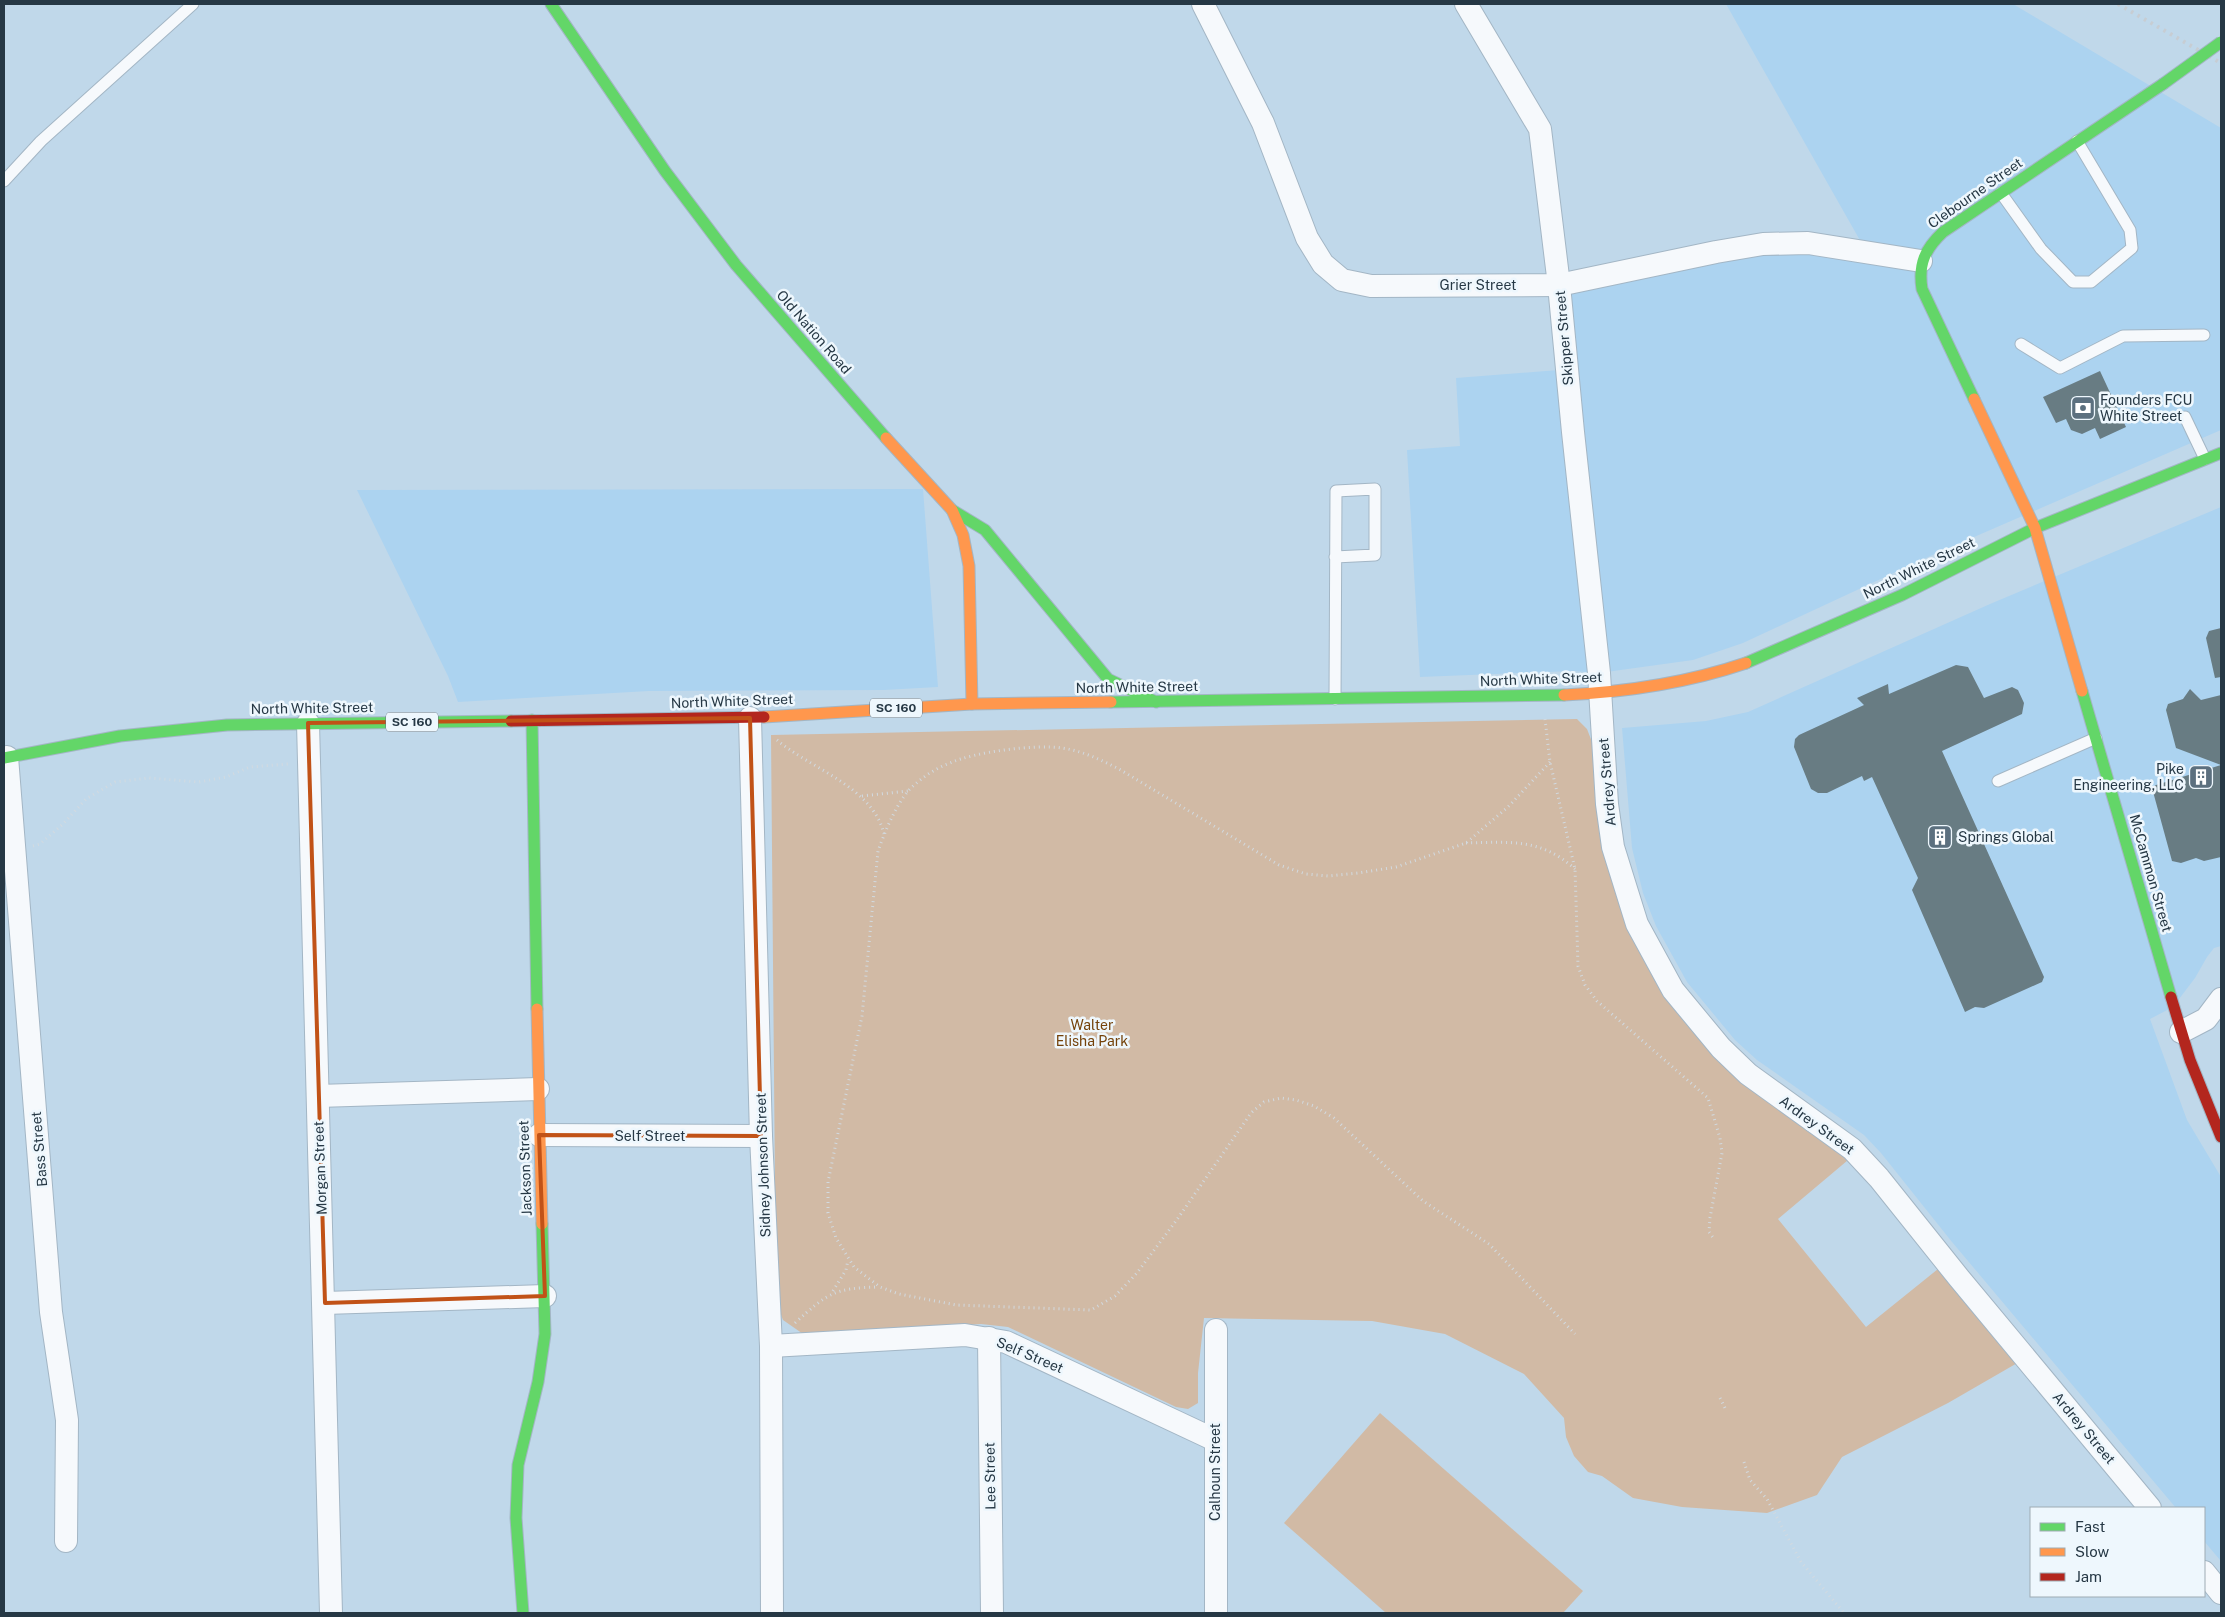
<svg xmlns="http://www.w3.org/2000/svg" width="2225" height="1617" font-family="'Public Sans',sans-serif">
	<rect width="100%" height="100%" fill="#c0d8ea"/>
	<g fill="#acd3f0">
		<path d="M1726 4H2013L2221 128V430L1928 557 1743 643 1693 660 1599 673 1572 671 1420 677 1407 450 1460 446 1456 378 1571 369 1564 289 1805 247 1870 258Z"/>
		<path d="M923 489 938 687 884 690 649 691 458 702 448 676 357 490Z"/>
		<path d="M2221 507V946L2214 948 2207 957 2195 978 2173 1007 2150 1019 2187 1120 2221 1177 2220 1560 2204 1541V1508H2176L1952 1242 1881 1153 1864 1135 1757 1060 1735 1040 1687 982 1656 926 1643 893 1632 848 1622 728 1706 721 1748 712 1990 604Z"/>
	</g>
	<g fill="#d1baa5">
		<path d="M1577 719 1587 729 1602 768 1608 843 1669 990 1854 1155 1778 1219 1866 1327 1938 1269 2019 1362 1948 1403 1842 1457 1817 1495 1767 1513 1682 1507 1633 1498 1602 1476 1588 1472 1574 1456 1566 1437 1564 1418 1524 1374 1445 1334 1372 1321 1204 1318 1198 1373V1403L1188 1409 1176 1407 1008 1327 981 1324 806 1336 783 1320 776 1302 771 735Z"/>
		<path d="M1380 1413 1583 1591 1563 1613H1386L1284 1523Z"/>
	</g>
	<g fill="#687c83">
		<path d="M2100 371 2126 427 2100 439 2095 428 2082 434 2071 430 2066 419 2056 423 2043 397Z"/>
		<path d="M2221 628V677L2215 678 2206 638 2209 631Z"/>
		<path d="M1956 665 1968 667 1984 698 2012 687 2018 690 2024 703 2022 714 1942 751 2044 977 2042 982 1984 1008 1975 1007 1965 1012 1912 890 1918 878 1872 777 1864 781 1862 776 1827 793H1818L1811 789 1794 747 1795 739 1799 735 1864 705 1857 698 1888 684 1889 694Z"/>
		<path d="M2190 689 2201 700 2221 695V765L2176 748 2166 710 2168 704 2183 699Z"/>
		<path d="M2221 765V857L2204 861 2196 858 2181 863 2172 861 2152 788 2156 785Z"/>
	</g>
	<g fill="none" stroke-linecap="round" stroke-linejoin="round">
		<defs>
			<g id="lane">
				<path d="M4 181 41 141 193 4"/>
				<path d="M2001 193 2041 249 2073 282H2091L2132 248 2130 230 2077 141"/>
				<path d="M2021 344 2060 368 2123 336 2204 335"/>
				<path d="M2185 417 2205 459"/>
				<path d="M1335 699 1336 491 1375 489V555L1335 557"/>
				<path d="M1998 781 2096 738"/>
			</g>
			<g id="street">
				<path d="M1203 4 1263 123 1307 238 1323 264 1342 280 1371 286 1559 285 1716 252 1763 244 1808 243 1921 261"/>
				<path d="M1466 4 1540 129 1559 285 1573 432 1599 673 1607 804 1613 847 1637 924 1673 990 1721 1048 1748 1074 1852 1149 1879 1178 1959 1278 2150 1508"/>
				<path d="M750 718 761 1136 771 1346 772 1613"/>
				<path d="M308 723 331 1613"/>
				<path d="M7 757 51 1312 67 1420 66 1541"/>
				<path d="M2181 1032 2206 1019 2221 999"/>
				<path d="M318 1096 538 1089"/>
				<path d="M539 1135 761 1136"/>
				<path d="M325 1303 545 1296"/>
				<path d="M1216 1330V1613"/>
				<path d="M989 1338 992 1613"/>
				<path d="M771 1346 965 1335 1006 1342 1215 1440"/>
				<path d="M2204 1572 2221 1593"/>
			</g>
			<g id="fast">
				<path d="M551 4 665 171 736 265 886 438"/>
				<path d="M1974 399 1922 289C1918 264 1925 249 1943 232L2163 84"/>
				<path d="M952 510 985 530 1108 679 1156 702"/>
				<path d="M1746 663 1902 595 2035 528 2221 453"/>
				<path d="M2082 691 2171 997"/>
				<path d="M1111 702 1564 695"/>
				<path d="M532 720 537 1009"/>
				<path d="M4 758 120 736 227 725 511 721"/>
				<path d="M523 1613 516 1518 518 1465 538 1382 545 1334 542 1224"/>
			</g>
			<g id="slow">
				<path d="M1974 399 2035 528 2082 691"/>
				<path d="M886 438 952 510 963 535 969 566 972 704"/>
				<path d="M1564 695C1626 692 1687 683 1746 663"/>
				<path d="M764 717 972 704 1111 702"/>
				<path d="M537 1009 542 1224"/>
			</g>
			<g id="jam">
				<path d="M511 721 764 717"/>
				<path d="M2171 997 2190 1060 2221 1137"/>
			</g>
		</defs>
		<use href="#lane" stroke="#a3b6c5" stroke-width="13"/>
		<use href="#street" stroke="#a3b6c5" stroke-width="24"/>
		<use href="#fast" stroke="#a3b6c5" stroke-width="13"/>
		<use href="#slow" stroke="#a3b6c5" stroke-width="13"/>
		<use href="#jam" stroke="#a3b6c5" stroke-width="13"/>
		<g stroke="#d2dae0" stroke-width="3" stroke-dasharray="1 4" stroke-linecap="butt">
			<path d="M1545 719 1550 762 1575 869 1578 966 1585 985 1597 1001 1708 1098 1720 1138 1722 1153 1710 1218 1709 1232 1714 1239"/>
			<path d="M777 740C811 769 873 787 884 834"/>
			<path d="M1550 762 1508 807 1466 843 1396 867 1358 873 1328 876 1306 874 1279 865 1119 769C1101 760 1083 751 1062 748 1036 744 974 752 950 763 934 769 921 778 909 790 895 806 885 832 878 851L862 1016 828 1182V1213L836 1238 854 1267 880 1287 899 1294 956 1305 1091 1310 1115 1296 1137 1273 1176 1221 1251 1113 1264 1102 1281 1098 1296 1100 1314 1106 1334 1118 1423 1201 1489 1244 1575 1334"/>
			<path d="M862 796 908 791"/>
			<path d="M1466 843C1510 842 1541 838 1575 869"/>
			<path d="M33 846 40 844 63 824 86 799 115 782 149 778 199 782 226 777 250 767 288 764"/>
			<path d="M833 1291 846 1270 848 1260"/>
			<path d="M795 1323C828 1293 834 1288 879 1287"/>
			<path d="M1720 1398 1726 1410"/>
			<path d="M1744 1462 1750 1480 1767 1499 1801 1562 1844 1613"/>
		</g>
		<use href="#lane" stroke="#f6f9fc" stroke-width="11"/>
		<use href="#street" stroke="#f6f9fc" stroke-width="22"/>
		<use href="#fast" stroke="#63d668" stroke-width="11"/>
		<use href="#slow" stroke="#ff974d" stroke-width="11"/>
		<use href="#jam" stroke="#b3261e" stroke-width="11"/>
		<path stroke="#c7cdd3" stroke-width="4" stroke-dasharray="2.5 5" stroke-linecap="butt" d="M2118 4 2221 63"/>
		<defs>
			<path id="fast-bridge" d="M2163 84 2221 42"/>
		</defs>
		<use href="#fast-bridge" stroke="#a3b6c5" stroke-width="13" stroke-linecap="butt"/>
		<use href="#fast-bridge" stroke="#63d668" stroke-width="11"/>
	</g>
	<path fill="none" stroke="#c15217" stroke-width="4" stroke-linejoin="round" d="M750 718 761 1136 539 1135 545 1296 325 1303 308 723Z"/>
	<defs>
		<symbol id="bank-square" viewBox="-11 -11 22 22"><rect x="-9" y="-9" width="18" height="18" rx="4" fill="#5c707f" stroke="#eef7fd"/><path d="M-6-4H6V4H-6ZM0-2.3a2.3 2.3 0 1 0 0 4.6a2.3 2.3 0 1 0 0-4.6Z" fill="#fff"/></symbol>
		<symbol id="building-square" viewBox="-11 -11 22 22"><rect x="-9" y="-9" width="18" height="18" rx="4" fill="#5c707f" stroke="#eef7fd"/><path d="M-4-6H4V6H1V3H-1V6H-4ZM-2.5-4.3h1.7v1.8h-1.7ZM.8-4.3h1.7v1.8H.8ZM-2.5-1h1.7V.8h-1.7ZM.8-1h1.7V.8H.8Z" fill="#fff"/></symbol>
	</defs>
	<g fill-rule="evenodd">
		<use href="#bank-square" x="2069" y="394" width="28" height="28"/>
		<use href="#building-square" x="2187" y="763" width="28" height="28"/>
		<use href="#building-square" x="1926" y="823" width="28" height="28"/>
	</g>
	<g text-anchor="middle" stroke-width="5" stroke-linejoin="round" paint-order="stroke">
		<g fill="#eef7fd" stroke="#62717c" stroke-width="1">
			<rect x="870" y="698.5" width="52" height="19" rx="4"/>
			<rect x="386" y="712.5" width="52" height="19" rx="4"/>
		</g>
		<g font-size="12" font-weight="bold" fill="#263845">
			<text x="896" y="712">SC 160</text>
			<text x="412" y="726">SC 160</text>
		</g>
		<g font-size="14" fill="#263845" stroke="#eef7fd">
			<text transform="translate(1975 193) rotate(-35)" y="5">Clebourne Street</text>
			<text x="1478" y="290">Grier Street</text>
			<text transform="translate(814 332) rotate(49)" y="5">Old Nation Road</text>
			<text transform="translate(1564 338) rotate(-95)" y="5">Skipper Street</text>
			<text transform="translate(1919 568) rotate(-26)" y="5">North White Street</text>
			<text transform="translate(1541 679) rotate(-2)" y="5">North White Street</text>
			<text transform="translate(1137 687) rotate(-1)" y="5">North White Street</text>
			<text transform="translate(732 701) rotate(-2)" y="5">North White Street</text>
			<text transform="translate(312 708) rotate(-1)" y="5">North White Street</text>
			<text transform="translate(1607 782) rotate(-95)" y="5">Ardrey Street</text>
			<text transform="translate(2151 873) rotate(74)" y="5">McCammon Street</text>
			<text transform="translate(1817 1125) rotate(36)" y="5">Ardrey Street</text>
			<text x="650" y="1141">Self Street</text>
			<text transform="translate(39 1149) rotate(-95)" y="5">Bass Street</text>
			<text transform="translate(763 1165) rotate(-92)" y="5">Sidney Johnson Street</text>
			<text transform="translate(320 1168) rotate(-92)" y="5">Morgan Street</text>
			<text transform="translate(525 1168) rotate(-92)" y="5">Jackson Street</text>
			<text transform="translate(1030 1355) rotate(23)" y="5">Self Street</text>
			<text transform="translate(2084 1428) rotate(50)" y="5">Ardrey Street</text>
			<text transform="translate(1215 1472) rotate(-90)" y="5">Calhoun Street</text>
			<text transform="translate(990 1476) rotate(-91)" y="5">Lee Street</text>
		</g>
		<g font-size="14" fill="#263845" stroke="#eef7fd" text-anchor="start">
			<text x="2100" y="405">Founders FCU<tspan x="2100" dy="16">White Street</tspan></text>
			<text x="2184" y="774" text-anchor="end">Pike<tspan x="2184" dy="16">Engineering, LLC</tspan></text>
			<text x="1958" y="842">Springs Global</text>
		</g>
		<g font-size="14" fill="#74420a" stroke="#eef7fd">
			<text x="1092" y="1030">Walter<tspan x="1092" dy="16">Elisha Park</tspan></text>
		</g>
	</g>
	<rect width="2225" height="1617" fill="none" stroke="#263845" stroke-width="10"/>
	<rect x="2030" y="1507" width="175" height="90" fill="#eef7fd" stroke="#9eabb3"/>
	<rect x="2040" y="1523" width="25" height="8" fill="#63d668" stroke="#9eabb3"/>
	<text x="2075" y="1532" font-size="15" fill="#263845">Fast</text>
	<rect x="2040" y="1548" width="25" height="8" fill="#ff974d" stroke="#9eabb3"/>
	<text x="2075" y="1557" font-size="15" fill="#263845">Slow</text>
	<rect x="2040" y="1573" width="25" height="8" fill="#b3261e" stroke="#9eabb3"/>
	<text x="2075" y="1582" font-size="15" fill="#263845">Jam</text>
</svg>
